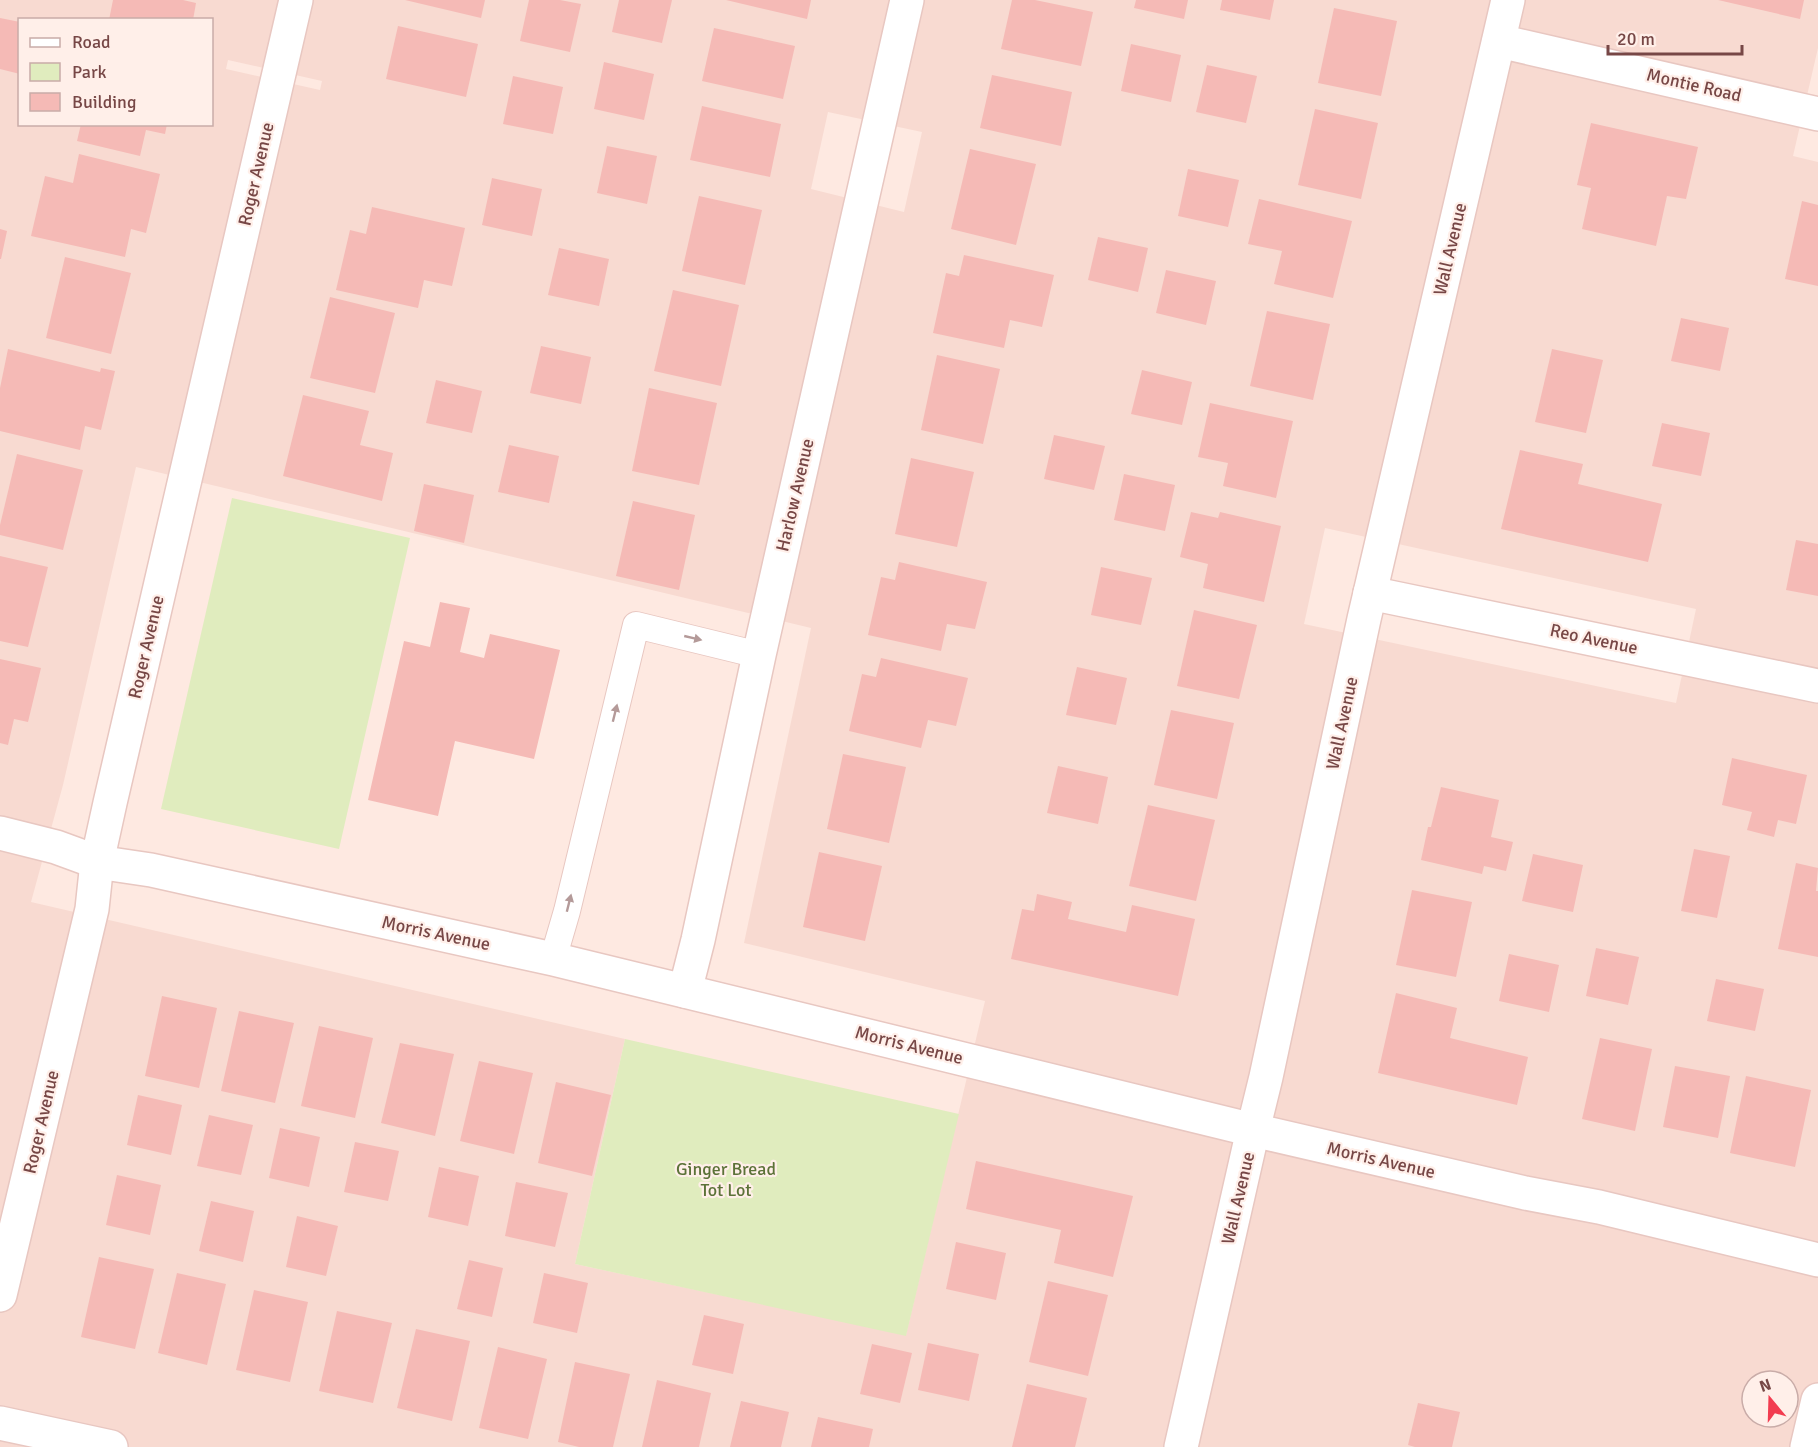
<svg xmlns="http://www.w3.org/2000/svg" width="1818" height="1447" font-family="Signika,sans-serif">
	<rect width="100%" height="100%" fill="#fee9e1"/>
	<path fill="#f8dad1" fill-rule="evenodd" d="M0 0H1818V48L1793 156 1818 162V1447H0ZM20 20H212V124H20ZM228 60 322 81 320 90 226 69ZM828 112 922 132 904 212 811 189ZM136 467 811 628 744 943 985 1001 906 1335 575 1264 625 1039 31 902 63 785ZM1325 528 1696 609 1676 703 1304 624ZM1752 1381H1788V1417H1752Z"/>
	<g fill="#e0ecbe">
		<path d="M232 498 410 538 339 849 161 809Z"/>
		<path d="M625 1039 959 1114 906 1336 575 1264Z"/>
	</g>
	<g fill="#f5bab6">
		<path d="M113 0H183L196 3 193 20H109Z"/>
		<path d="M405 0H485L481 18Z"/>
		<path d="M529 0H560L581 4 570 52 520 41Z"/>
		<path d="M619 0H672L662 43 612 32Z"/>
		<path d="M726 0H811L807 19Z"/>
		<path d="M1012 0H1035L1093 12 1081 66 1001 49Z"/>
		<path d="M1136 0H1188L1184 19 1134 8Z"/>
		<path d="M1222 0H1274L1270 20 1220 10Z"/>
		<path d="M1718 0H1804L1800 19Z"/>
		<path d="M1334 8 1397 21 1381 96 1318 83Z"/>
		<path d="M0 18 20 22V74L0 69Z"/>
		<path d="M398 26 478 44 466 97 386 79Z"/>
		<path d="M714 28 795 46 783 99 702 81Z"/>
		<path d="M1131 44 1181 55 1171 102 1121 91Z"/>
		<path d="M604 62 654 74 644 120 594 109Z"/>
		<path d="M1207 65 1257 76 1246 123 1196 112Z"/>
		<path d="M992 75 1072 92 1061 146 980 128Z"/>
		<path d="M513 76 563 87 553 134 503 124Z"/>
		<path d="M702 106 781 124 770 177 690 160Z"/>
		<path d="M1315 109 1378 123 1361 199 1298 185Z"/>
		<path d="M1591 123 1698 147 1686 199 1667 196 1656 246 1582 229 1591 188 1577 185Z"/>
		<path d="M81 124H167L165 134 146 130 140 156 77 141Z"/>
		<path d="M607 146 657 156 647 204 597 193Z"/>
		<path d="M970 149 1036 164 1016 245 951 229Z"/>
		<path d="M79 154 160 174 146 233 131 229 125 257 31 236 45 176 73 183Z"/>
		<path d="M1188 169 1239 180 1228 227 1178 216Z"/>
		<path d="M492 178 542 189 532 236 482 225Z"/>
		<path d="M699 196 762 210 745 285 682 271Z"/>
		<path d="M1259 199 1352 221 1333 298 1274 284 1282 251 1248 244Z"/>
		<path d="M1802 201 1818 205V286L1785 279Z"/>
		<path d="M372 207 465 228 452 286 424 280 418 308 336 290 350 230 366 234Z"/>
		<path d="M0 229 7 231 1 259H0Z"/>
		<path d="M1098 237 1148 248 1138 292 1088 280Z"/>
		<path d="M559 248 609 259 599 306 548 295Z"/>
		<path d="M964 255 1054 275 1042 327 1010 320 1004 348 933 333 946 273 959 276Z"/>
		<path d="M65 257 131 273 111 354 46 338Z"/>
		<path d="M1166 270 1216 281 1206 325 1156 313Z"/>
		<path d="M673 290 739 305 721 386 654 371Z"/>
		<path d="M330 297 395 313 375 393 310 378Z"/>
		<path d="M1267 311 1330 324 1313 400 1250 386Z"/>
		<path d="M1681 318 1729 328 1720 371 1671 361Z"/>
		<path d="M541 346 591 357 581 404 530 393Z"/>
		<path d="M8 349 100 372 101 368 115 371 101 430 85 426 80 450 0 431V388Z"/>
		<path d="M1552 349 1603 360 1586 433 1535 422Z"/>
		<path d="M937 355 1000 369 983 444 921 430Z"/>
		<path d="M1142 370 1192 382 1182 425 1131 414Z"/>
		<path d="M436 380 482 391 472 433 426 423Z"/>
		<path d="M649 388 717 403 699 485 632 471Z"/>
		<path d="M303 395 369 411 360 445 393 453 382 501 283 476Z"/>
		<path d="M1210 403 1293 421 1276 498 1223 486 1228 463 1198 457Z"/>
		<path d="M1662 423 1710 433 1701 476 1652 466Z"/>
		<path d="M1054 435 1105 446 1094 490 1044 479Z"/>
		<path d="M509 445 559 456 549 503 498 492Z"/>
		<path d="M1520 450 1583 464 1578 484 1662 504 1648 562 1501 529Z"/>
		<path d="M17 454 83 470 63 550 0 535V525Z"/>
		<path d="M911 458 974 472 957 547 895 534Z"/>
		<path d="M1124 474 1175 485 1165 531 1114 520Z"/>
		<path d="M424 484 474 495 464 543 414 531Z"/>
		<path d="M633 501 695 515 679 590 616 576Z"/>
		<path d="M1191 512 1218 518 1220 512 1281 526 1264 602 1203 588 1208 564 1180 557Z"/>
		<path d="M1796 540 1818 544V596L1786 590Z"/>
		<path d="M0 556 48 567 28 647 0 641Z"/>
		<path d="M899 562 987 582 975 629 947 624 941 651 868 635 881 577 895 580Z"/>
		<path d="M1101 567 1152 578 1141 625 1091 615Z"/>
		<path d="M440 602 470 608 460 652 484 658 490 634 560 650 534 759 455 741 438 816 368 800 404 641 430 647Z"/>
		<path d="M1194 610 1257 625 1239 699 1177 686Z"/>
		<path d="M881 658 968 678 956 726 928 720 921 748 849 731 862 674 876 677Z"/>
		<path d="M0 659 41 668 28 722 14 719 8 745 0 743Z"/>
		<path d="M1077 667 1127 678 1116 725 1066 715Z"/>
		<path d="M1171 710 1234 723 1217 799 1154 785Z"/>
		<path d="M843 754 906 767 889 843 827 829Z"/>
		<path d="M1732 758 1807 775 1796 824 1778 820 1774 837 1747 830 1752 812 1722 805Z"/>
		<path d="M1058 766 1108 777 1098 824 1047 813Z"/>
		<path d="M1441 787 1499 800 1491 837 1513 842 1506 871 1484 866 1482 874 1421 860 1428 827H1431Z"/>
		<path d="M1148 805 1215 820 1196 901 1129 886Z"/>
		<path d="M1694 849 1730 856 1717 918 1681 911Z"/>
		<path d="M819 852 882 866 865 941 803 927Z"/>
		<path d="M1533 854 1583 865 1573 912 1522 901Z"/>
		<path d="M1796 863 1818 868 1816 891H1818V957L1778 949Z"/>
		<path d="M1412 890 1472 902 1456 977 1396 965Z"/>
		<path d="M1037 894 1072 902 1068 919 1126 932 1132 905 1195 919 1178 996 1011 959 1022 909 1034 911Z"/>
		<path d="M1596 948 1639 957 1628 1005 1586 996Z"/>
		<path d="M1509 954 1559 965 1549 1012 1499 1001Z"/>
		<path d="M1716 979 1764 989 1755 1031 1707 1021Z"/>
		<path d="M1396 993 1457 1008 1450 1038 1528 1057 1517 1105 1378 1073Z"/>
		<path d="M162 996 217 1008 199 1088 145 1076Z"/>
		<path d="M239 1011 294 1023 275 1103 221 1091Z"/>
		<path d="M319 1026 373 1038 355 1118 301 1106Z"/>
		<path d="M1600 1038 1652 1049 1635 1131 1582 1119Z"/>
		<path d="M400 1043 454 1054 435 1136 381 1123Z"/>
		<path d="M479 1061 533 1073 514 1154 460 1141Z"/>
		<path d="M1675 1066 1730 1076 1718 1138 1663 1127Z"/>
		<path d="M1746 1076 1811 1090 1795 1167 1730 1153Z"/>
		<path d="M556 1082 611 1095 592 1176 538 1163Z"/>
		<path d="M138 1095 182 1105 171 1155 127 1145Z"/>
		<path d="M209 1115 253 1125 241 1175 197 1166Z"/>
		<path d="M280 1128 320 1137 309 1187 269 1178Z"/>
		<path d="M355 1142 399 1151 388 1201 344 1192Z"/>
		<path d="M976 1161 1133 1196 1113 1277 1054 1263 1061 1230 966 1209Z"/>
		<path d="M439 1167 479 1176 468 1226 428 1217Z"/>
		<path d="M117 1175 161 1185 150 1235 106 1225Z"/>
		<path d="M516 1182 568 1193 555 1247 505 1236Z"/>
		<path d="M211 1201 254 1211 243 1262 199 1251Z"/>
		<path d="M297 1216 338 1226 326 1276 286 1267Z"/>
		<path d="M956 1242 1006 1253 996 1300 946 1289Z"/>
		<path d="M99 1257 154 1269 135 1349 81 1337Z"/>
		<path d="M469 1260 503 1268 492 1317 457 1309Z"/>
		<path d="M177 1273 226 1284 207 1365 158 1353Z"/>
		<path d="M544 1273 588 1283 577 1333 533 1323Z"/>
		<path d="M1048 1281 1108 1295 1088 1376 1029 1362Z"/>
		<path d="M254 1290 308 1302 290 1382 236 1370Z"/>
		<path d="M337 1311 392 1323 373 1403 319 1391Z"/>
		<path d="M704 1315 744 1324 733 1374 692 1365Z"/>
		<path d="M416 1329 470 1341 452 1421 397 1408Z"/>
		<path d="M928 1343 979 1354 969 1401 918 1390Z"/>
		<path d="M872 1344 912 1353 900 1403 860 1394Z"/>
		<path d="M498 1347 547 1359 528 1439 479 1428Z"/>
		<path d="M575 1362 630 1374 613 1447H579L558 1442Z"/>
		<path d="M657 1380 711 1393 699 1447H642Z"/>
		<path d="M1027 1384 1087 1398 1075 1447H1012Z"/>
		<path d="M741 1401 789 1412 781 1447H730Z"/>
		<path d="M1418 1403 1460 1412 1452 1447H1415L1408 1445Z"/>
		<path d="M818 1417 873 1429 869 1447H811Z"/>
	</g>
	<g fill="none" stroke-linecap="round" stroke-linejoin="round">
		<defs>
			<path id="lane" d="M553 959 567 911 636 625 759 655"/>
			<g id="street">
				<path d="M1499 41 1818 114"/>
				<path d="M1370 593 1818 686"/>
				<path d="M0 833 56 847 97 862 151 870 553 959 1253 1130 1525 1193 1599 1207 1818 1260"/>
				<path d="M685 991 698 940 759 655 907 0"/>
				<path d="M0 1295 92 909 97 862 110 803 296 0"/>
				<path d="M0 1423 111 1447"/>
				<path d="M1181 1447 1253 1130 1266 1077 1364 619 1508 0"/>
				<path d="M1807 1447 1818 1400"/>
			</g>
		</defs>
		<use href="#lane" stroke="#e8c7c1" stroke-width="28"/>
		<use href="#street" stroke="#e8c7c1" stroke-width="36"/>
		<use href="#lane" stroke="#fff" stroke-width="26"/>
		<use href="#street" stroke="#fff" stroke-width="33"/>
	</g>
	<defs><path id="oneway-solid" d="M-6-.8H1V-3.2L6.5 0L1 3.2V.8H-6Z" transform="scale(1.5)"/></defs>
	<g fill="#b49a99">
		<use href="#oneway-solid" transform="translate(693 638) rotate(13)"/>
		<use href="#oneway-solid" transform="translate(615 713) rotate(-76)"/>
		<use href="#oneway-solid" transform="translate(569 903) rotate(-76)"/>
	</g>
	<g text-anchor="middle" stroke-width="4.5" stroke-linejoin="round" paint-order="stroke">
		<g font-size="18" fill="#774746" stroke="#ffefe9">
			<text transform="translate(1694 85) rotate(13)" y="6">Montie Road</text>
			<text transform="translate(256 174) rotate(-77)" y="6">Roger Avenue</text>
			<text transform="translate(1450 249) rotate(-77)" y="6">Wall Avenue</text>
			<text transform="translate(795 495) rotate(-77)" y="6">Harlow Avenue</text>
			<text transform="translate(1594 639) rotate(12)" y="6">Reo Avenue</text>
			<text transform="translate(146 647) rotate(-77)" y="6">Roger Avenue</text>
			<text transform="translate(1342 723) rotate(-78)" y="6">Wall Avenue</text>
			<text transform="translate(436 933) rotate(12)" y="6">Morris Avenue</text>
			<text transform="translate(909 1045) rotate(14)" y="6">Morris Avenue</text>
			<text transform="translate(41 1122) rotate(-77)" y="6">Roger Avenue</text>
			<text transform="translate(1381 1160) rotate(13)" y="6">Morris Avenue</text>
			<text transform="translate(1238 1198) rotate(-77)" y="6">Wall Avenue</text>
		</g>
		<g font-size="18" fill="#5c7238" stroke="#ffefe9">
			<text x="726" y="1175">Ginger Bread<tspan x="726" dy="21">Tot Lot</tspan></text>
		</g>
	</g>
	<rect x="18" y="18" width="195" height="108" fill="#ffefe9" stroke="#c9aca8" stroke-width="1.5"/>
	<rect x="30" y="38" width="30" height="9" fill="#ffffff" stroke="#c9aca8" stroke-width="1.5"/>
	<text x="72" y="48" font-size="18" fill="#774746">Road</text>
	<rect x="30" y="63" width="30" height="18" fill="#e0ecbe" stroke="#c9aca8" stroke-width="1.5"/>
	<text x="72" y="78" font-size="18" fill="#774746">Park</text>
	<rect x="30" y="93" width="30" height="18" fill="#f5bab6" stroke="#c9aca8" stroke-width="1.5"/>
	<text x="72" y="108" font-size="18" fill="#774746">Building</text>
	<g transform="translate(1770 1399) rotate(341)"><circle r="28" fill="#ffefe9" stroke="#c9aca8" stroke-width="1.5"/>
	<path d="M0-4.5L10 22L0 15L-10 22Z" fill="#f23c50"/>
	<text y="-9" font-size="16" font-weight="bold" text-anchor="middle" fill="#774746">N</text>
	</g>
	<path d="M1608 45v9h134v-9" fill="none" stroke="#774746" stroke-width="3"/>
	<text x="1617" y="45" font-size="18" fill="#774746" stroke="#ffefe9" stroke-width="4.5" paint-order="stroke">20 m</text>
</svg>
